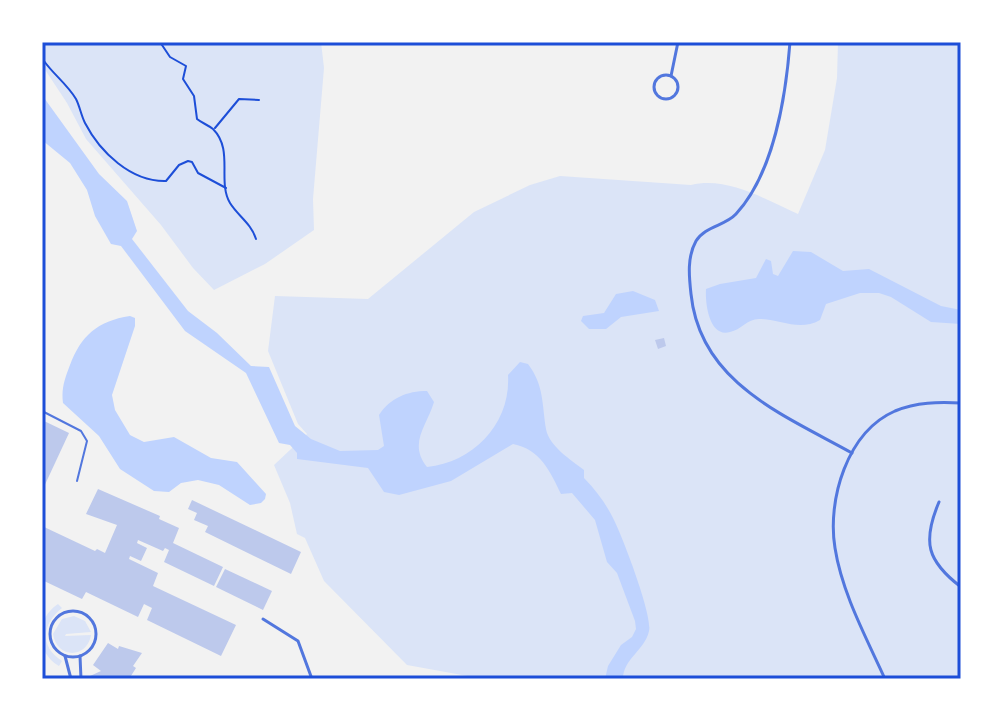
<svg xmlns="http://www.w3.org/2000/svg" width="1003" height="721" font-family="Raleway,sans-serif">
	<rect width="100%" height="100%" fill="#f2f2f2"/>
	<g fill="#dbe4f7">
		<path d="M42 42H321L324 68 313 199 314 230 265 264 214 290 193 268 161 225 86 139 67 103 42 65Z"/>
		<path d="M838 42H961V679H484L407 665 324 581 305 538 297 534 290 503 274 465 307 434 298 424 268 351 275 296 368 299 474 212 530 185 560 176 691 185C728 176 766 200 798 214L825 150 837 78Z"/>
		<path d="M58 604 62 608C42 624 39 646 62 661L59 666C35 652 35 619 58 604Z"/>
		<path d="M74 616 85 621 91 632 66 634 65 636 91 635C87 659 57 659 53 634L62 619Z"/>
	</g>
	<g fill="#bfd3fe">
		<path d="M42 95 99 174 127 201 137 231 132 239 188 311 217 333 251 366 269 367 295 426 311 439 340 451 378 450 384 446 379 415C390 398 407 391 427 391L434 402C427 426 408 443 427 467 474 462 511 423 508 375L520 362 528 364C544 385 542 404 546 429 549 446 571 460 584 470V478C596 490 606 504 613 518 622 535 653 616 649 631 645 650 623 659 623 679H605L608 666 621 645 632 637 636 629 635 621 617 573 607 562 595 520 572 493 561 494C550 471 540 449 513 444L451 481 399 495 384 492 368 468 297 459V453L290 445 279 443 246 373 185 331 121 246 111 244 95 216 87 190 70 163 42 140Z"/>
		<path d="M793 251 811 252 843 271 869 269 941 306 961 310V324L931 322 891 297 879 293H860L826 304 820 320C799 332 780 319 759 319 747 319 741 330 730 332 709 338 705 303 706 289L720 284 756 278 766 259 771 261 773 274 778 276Z"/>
		<path d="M633 291 655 300 659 311 621 317 606 329H589L581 321 583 316 604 313 616 294Z"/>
		<path d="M130 316 135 318V326L112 395 115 410 130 435 144 442 174 437 211 458 237 462 266 494 265 499 261 503 250 505 219 485 198 480 181 483 169 492 154 491 120 469 99 436 63 403C61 389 65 378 70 365 81 336 97 321 130 316Z"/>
	</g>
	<g fill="#bdc9ec">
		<path d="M664 338 666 346 658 349 655 340Z"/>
		<path d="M42 420 69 433 42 491Z"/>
		<path d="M98 489 160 516 159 519 179 528 173 543 223 567 214 586 164 562 169 550 165 548 163 551 138 540 137 543 147 548 141 561 130 556 129 559 158 573 153 586 236 625 221 656 147 620 152 608 144 604 138 617 86 592 82 599 42 580V526L95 551 97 549 105 553 117 525 86 514Z"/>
		<path d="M192 500 301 552 291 574 205 532 208 526 194 520 197 513 188 509Z"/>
		<path d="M225 569 272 591 263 610 216 587Z"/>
		<path d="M108 643 118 649 119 646 142 653 133 666 136 668 129 679H94L90 676 101 671 93 665Z"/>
	</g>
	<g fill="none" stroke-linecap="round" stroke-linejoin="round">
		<g stroke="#1d4ed8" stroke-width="2">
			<path d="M44 42V61C54 75 67 84 76 99 80 107 81 115 85 123 100 152 131 182 166 181L179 165 188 161 192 162 198 173 226 188"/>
			<path d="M160 42 170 57 186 66 183 79 194 96 197 119C202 123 208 125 213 129 234 150 217 181 230 203 238 216 251 223 256 239"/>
			<path d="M215 128 239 99 259 100"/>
		</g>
		<path stroke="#5277de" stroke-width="2" d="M42 411 81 431 87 441 77 481"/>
		<g stroke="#5277de" stroke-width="3">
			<path d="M790 42C786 95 774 173 736 214 725 226 705 226 696 241 687 257 689 276 691 294 700 383 784 415 852 453"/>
			<circle cx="666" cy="87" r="12"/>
			<path d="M671 76 678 42"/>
			<path d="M939 502C922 542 927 561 961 587"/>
			<circle cx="73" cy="634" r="23"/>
			<path d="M263 619 298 641 312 679"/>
			<path d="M65 656 71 679"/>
			<path d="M80 656 81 679"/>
			<path d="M885 679C866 637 842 593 835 548 827 500 847 432 895 411 917 402 938 402 961 403"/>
		</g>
	</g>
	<rect width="1003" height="721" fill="none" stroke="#ffffff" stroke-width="88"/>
	<rect x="44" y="44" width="915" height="633" fill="none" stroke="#1d4ed8" stroke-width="3"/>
</svg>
